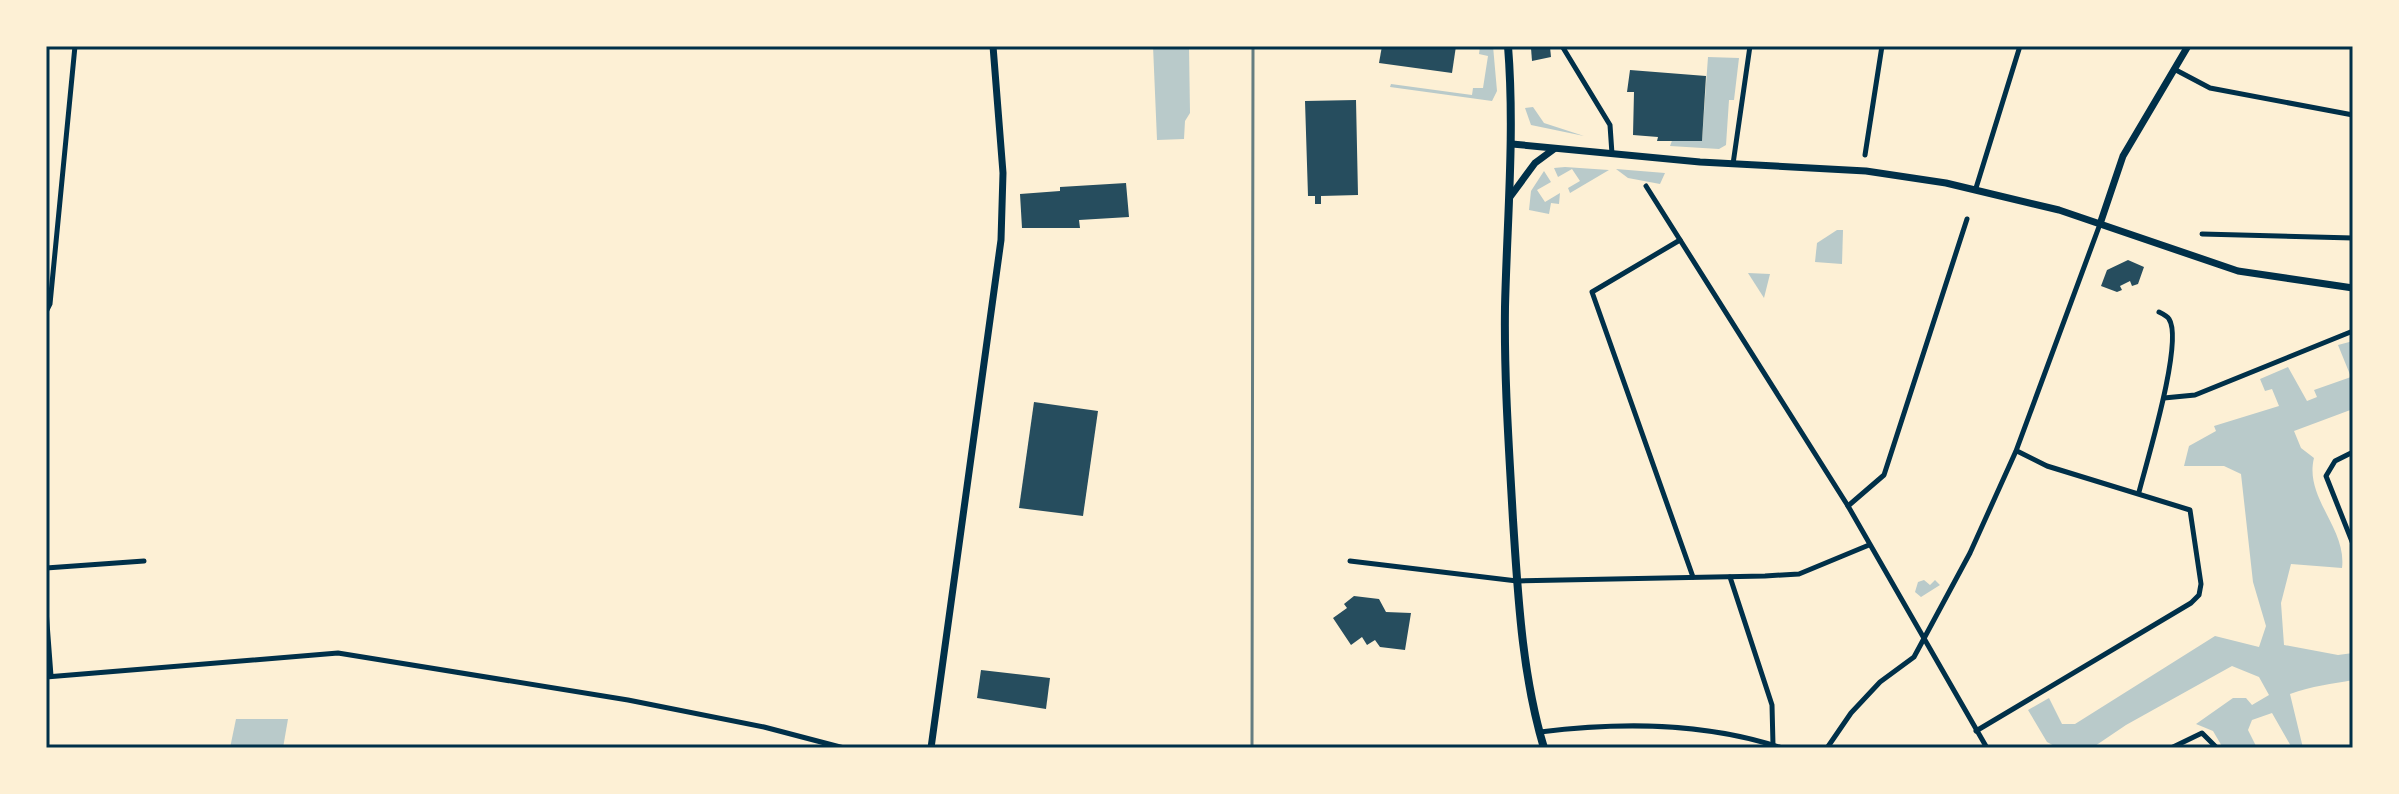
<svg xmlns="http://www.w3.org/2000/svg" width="2399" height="794" font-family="Mulish,sans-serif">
	<rect width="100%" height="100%" fill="#fdf0d5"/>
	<g fill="#b9caca">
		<path d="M1153 46H1189L1190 113 1185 121 1184 139 1157 140Z"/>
		<path d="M1480 46H1493L1497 91 1492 101 1390 87 1391 84 1472 95 1473 88H1483L1488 56 1479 54Z"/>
		<path d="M1708 57 1739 58 1734 100H1729L1726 145 1719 149 1670 146 1673 138 1702 140Z"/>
		<path d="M1533 107 1544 123 1584 136 1531 125 1525 108Z"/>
		<path d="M1565 167 1609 170 1570 193 1568 188 1580 181 1572 169 1558 177 1554 168Z"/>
		<path d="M1616 169 1665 173 1660 184 1628 178Z"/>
		<path d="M1544 171 1551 182 1537 190 1545 202 1560 193 1559 204 1551 203 1549 214 1529 210 1531 191Z"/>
		<path d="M1837 230H1843L1842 264 1815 262 1817 243Z"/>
		<path d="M1748 273 1770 274 1764 298Z"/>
		<path d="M2353 341V409L2294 431 2301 448 2314 458C2304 498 2347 528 2342 568L2291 564 2281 603 2284 645 2338 655 2353 653V680C2332 684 2312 686 2290 694L2303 748H2292L2272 713 2252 720 2248 730 2257 748H2223L2213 731 2196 724 2233 698H2246L2252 705 2269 695 2259 677 2232 666 2126 725 2092 748H2058L2047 742 2028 710 2049 698 2062 724H2075L2215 636 2259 647 2266 626 2253 582 2241 474 2224 466H2184L2189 446 2216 431 2214 426 2279 406 2272 389 2265 391 2260 379 2288 367 2307 401 2317 397 2314 390 2351 377 2338 345Z"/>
		<path d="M1924 580 1930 585 1935 580 1940 585 1921 597 1915 592 1918 582Z"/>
		<path d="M236 719H288L283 748H230Z"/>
	</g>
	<g fill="#264d5e">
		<path d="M1382 46H1456L1452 73 1379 63Z"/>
		<path d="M1539 46 1550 47 1551 57 1532 61 1531 48Z"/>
		<path d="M1630 70 1706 76 1702 141H1657L1658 137 1633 135 1634 92H1627Z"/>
		<path d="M1356 100 1358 195 1321 196V204H1315V196H1308L1305 101Z"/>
		<path d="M1126 183 1129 217 1079 220 1080 228H1022L1020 194 1060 191V187Z"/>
		<path d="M2128 260 2144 267 2138 284 2132 286 2130 281 2120 286 2122 290 2117 292 2101 286 2107 270Z"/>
		<path d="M1034 402 1098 411 1083 516 1019 508Z"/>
		<path d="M1354 596 1379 599 1386 612 1411 613 1405 650 1380 647 1375 640 1367 645 1362 637 1351 645 1333 618 1347 608 1344 604Z"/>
		<path d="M981 670 1050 678 1046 709 977 698Z"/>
	</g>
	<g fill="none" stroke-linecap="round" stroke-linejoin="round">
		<g stroke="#003049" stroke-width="5">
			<path d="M1562 46 1610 125 1612 154"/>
			<path d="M2174 69 2210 88 2353 115"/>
			<path d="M1865 155 1882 46"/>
			<path d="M1733 164 1750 46"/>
			<path d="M1646 186 1848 506 1987 748"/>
			<path d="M1976 188 2020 46"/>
			<path d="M2202 234 2353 238"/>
			<path d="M1680 240 1592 292 1693 577"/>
			<path d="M46 312 50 304 75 46"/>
			<path d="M2164 398 2195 395 2353 331"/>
			<path d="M2353 452 2335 461 2326 476 2353 544"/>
			<path d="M2139 492C2146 464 2184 341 2169 319 2168 317 2161 313 2159 312"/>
			<path d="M1848 506 1884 475 1967 219"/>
			<path d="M1350 561 1517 581 1765 576 1799 574 1869 545"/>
			<path d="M46 568 144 561"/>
			<path d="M1730 577 1772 705 1773 745"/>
			<path d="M46 610 51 676"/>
			<path d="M46 677 338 653 628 700 764 727 844 748"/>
			<path d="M1976 731 2191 603 2199 595 2201 584 2190 510 2047 466 2017 451"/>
			<path d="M1540 732C1621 722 1704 722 1782 748"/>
			<path d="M1827 748 1851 713 1880 682 1914 657 1970 553 2016 451 2100 224"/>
			<path d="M2171 748 2202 733 2217 748"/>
		</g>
		<g stroke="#003049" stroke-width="7">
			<path d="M1512 144 1700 162 1866 171 1946 183 2059 210 2238 271 2353 288"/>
			<path d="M1510 197 1535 163 1554 149"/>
			<path d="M2100 224 2123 156 2188 46"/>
			<path d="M931 748 1001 240 1003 173 993 46"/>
		</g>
		<path stroke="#003049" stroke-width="8" d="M1508 46C1515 133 1507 220 1505 307 1504 378 1509 449 1513 520 1518 596 1522 675 1544 748"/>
		<path stroke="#657d81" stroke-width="3" d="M1252 748 1253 46"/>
	</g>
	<rect width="2399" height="794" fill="none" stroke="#fdf0d5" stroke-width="96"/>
	<rect x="48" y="48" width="2303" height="698" fill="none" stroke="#003049" stroke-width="3"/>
</svg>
